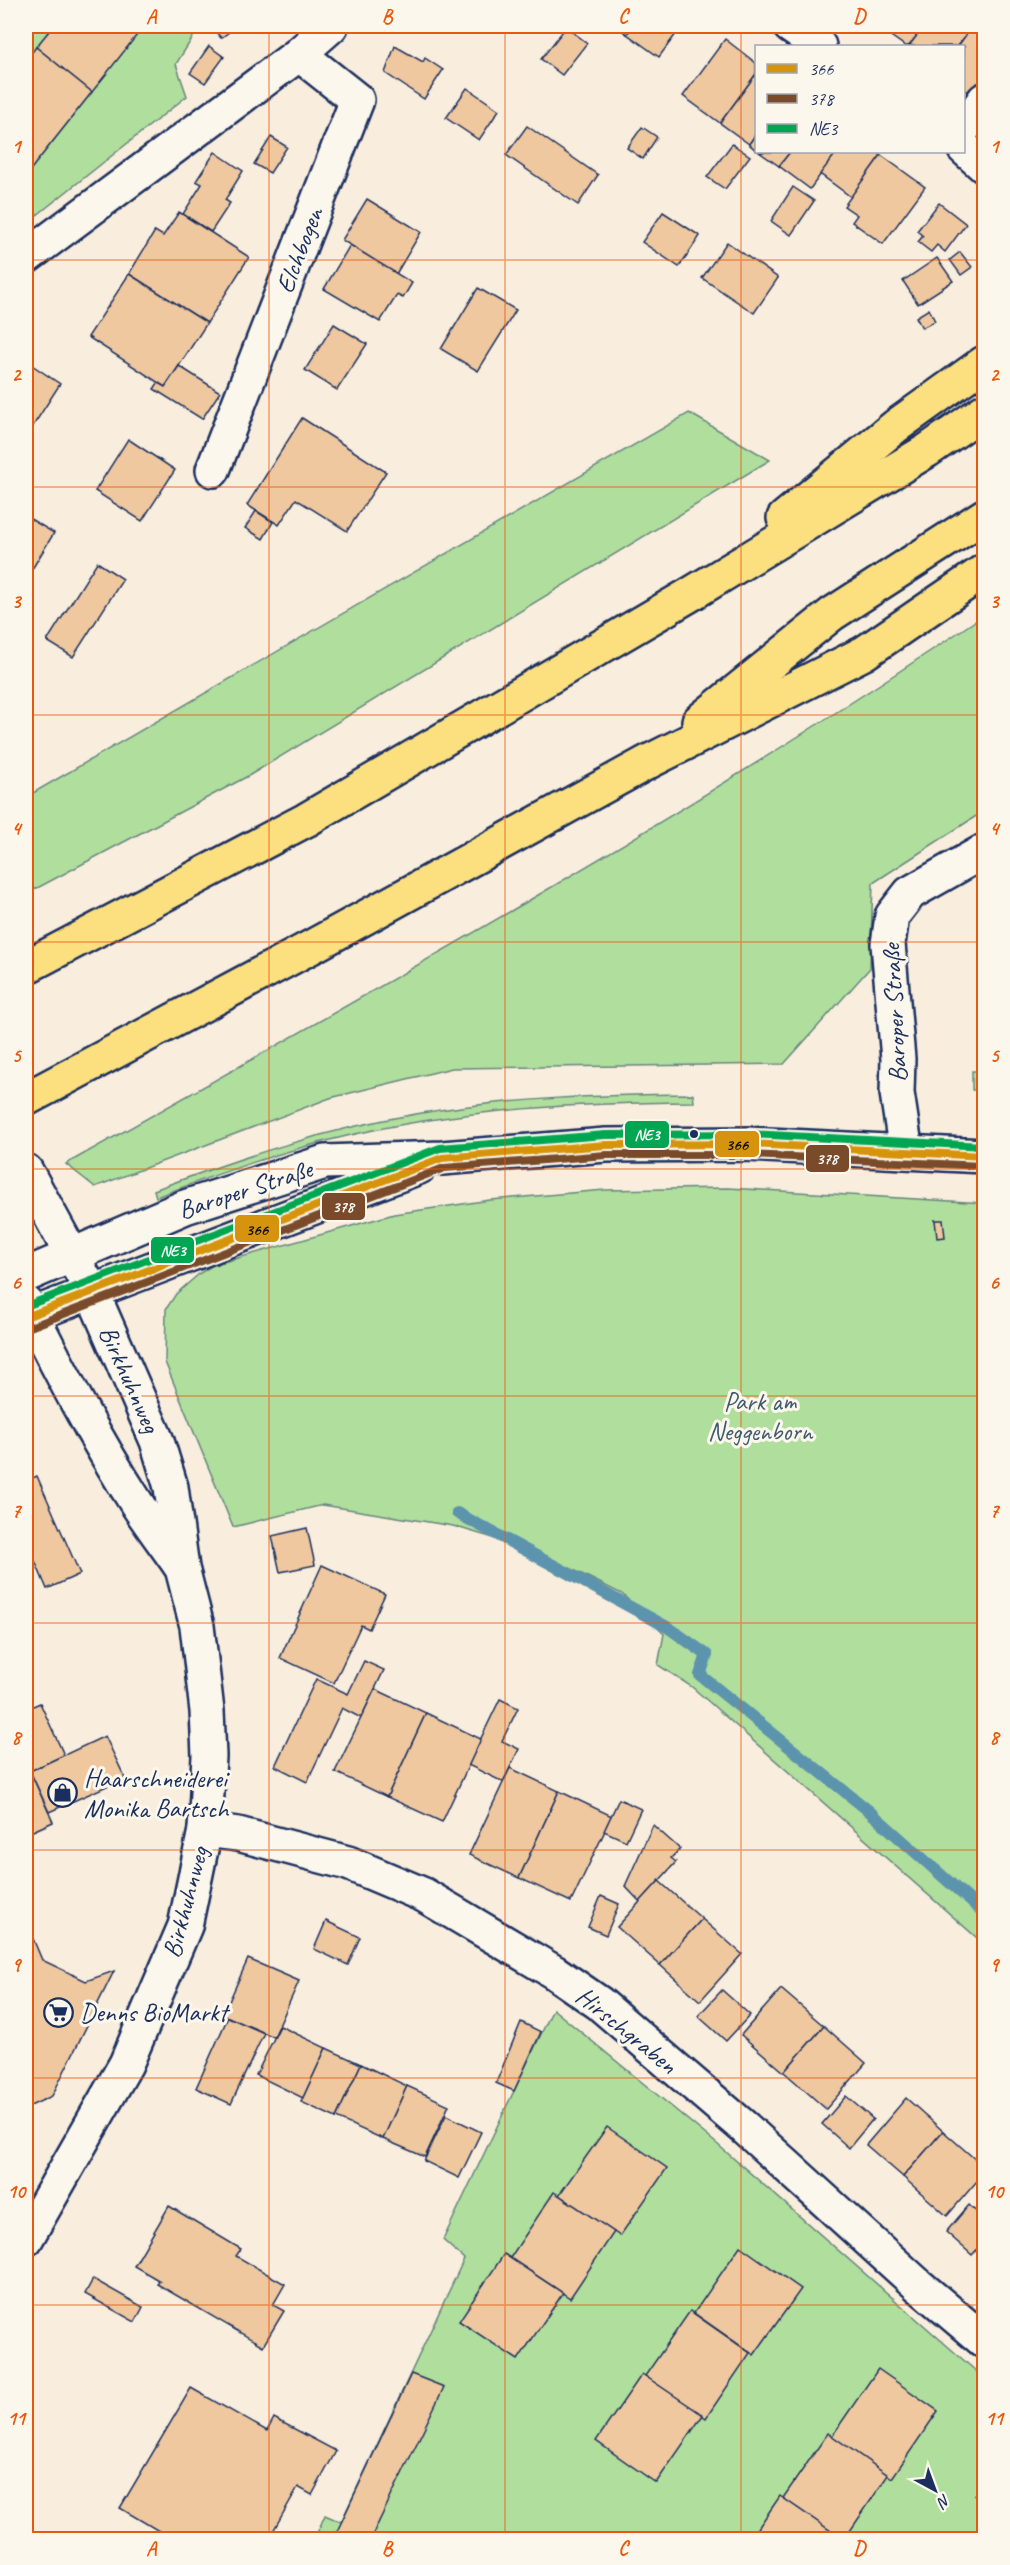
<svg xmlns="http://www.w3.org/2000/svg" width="1010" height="2565" font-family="Caveat,sans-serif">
	<rect width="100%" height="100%" fill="#f9eedd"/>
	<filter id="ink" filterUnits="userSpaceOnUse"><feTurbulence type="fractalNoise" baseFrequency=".0167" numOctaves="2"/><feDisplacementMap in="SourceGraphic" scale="12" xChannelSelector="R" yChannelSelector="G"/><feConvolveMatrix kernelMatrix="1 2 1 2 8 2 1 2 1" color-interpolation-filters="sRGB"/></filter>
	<g filter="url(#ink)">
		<g fill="#b0de9d" stroke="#66867e" stroke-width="1.5">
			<path d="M26 26H200L176 64 187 96 27 223Z"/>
			<path d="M689 413 770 460 250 775 26 894V797Z"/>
			<path d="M984 615V811L873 883 870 968 784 1064 452 1068 330 1098 95 1187 66 1164C377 990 689 815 984 615Z"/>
			<rect x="972" y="1071" width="12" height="19"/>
			<path d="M693 1094 694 1102C579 1103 463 1109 351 1135 284 1150 220 1173 156 1197L154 1190C239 1158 326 1129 416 1114 507 1098 601 1095 693 1094Z"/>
			<path d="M728 1188 984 1203V1944L692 1687 658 1665 664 1634 622 1594 534 1550 453 1526 323 1505 233 1527 165 1362 166 1309 176 1294 200 1273 213 1265 394 1214 490 1200 605 1190Z"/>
			<path d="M553 2009 717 2144 984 2378V2539L314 2540 325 2515 341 2522 464 2259 443 2240Z"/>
		</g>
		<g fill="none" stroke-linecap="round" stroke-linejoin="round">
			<path stroke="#5c94ad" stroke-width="12" d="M457 1513 669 1628 707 1655 700 1675 869 1811 984 1913"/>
		</g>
		<g fill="#efc89f" stroke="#1b2f5e" stroke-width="1.5">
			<path d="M53 26H144L92 92 36 47Z"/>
			<path d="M211 26H237L221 38Z"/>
			<path d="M492 26H506L502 32Z"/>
			<path d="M615 26H633L627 34Z"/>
			<path d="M633 26H682L659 57 627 34Z"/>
			<path d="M879 26H924L909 46H905L878 27Z"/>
			<path d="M924 26H967L971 28 958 46H909Z"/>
			<path d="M566 27 587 43 562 75 541 59Z"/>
			<path d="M971 28 984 38V77L972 95 964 89V46H958Z"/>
			<path d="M725 39 756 63V74L720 123 683 96Z"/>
			<path d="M209 46 224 57 205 83 190 73Z"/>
			<path d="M395 46 423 62 425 58 443 70 424 99 385 73Z"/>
			<path d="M36 47 92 92 31 169 26 164V60Z"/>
			<path d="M756 74V134L749 144 720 123Z"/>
			<path d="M467 88 499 110 479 140 446 118Z"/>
			<path d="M527 126 598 175 578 205 506 155Z"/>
			<path d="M642 127 657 137 643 159 627 148Z"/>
			<path d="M756 134V150L749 144Z"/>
			<path d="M271 137 287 147 270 173 254 164Z"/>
			<path d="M732 144 750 156 725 189 707 177Z"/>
			<path d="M215 152 243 171 225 200 230 203 211 232 183 214 202 184 196 181Z"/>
			<path d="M759 152H790L779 166Z"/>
			<path d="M790 152H837L810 189 779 166Z"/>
			<path d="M837 152H877L881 155 851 197 820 174Z"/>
			<path d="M881 155 925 187 883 244 852 222 857 215 844 206Z"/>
			<path d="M793 187 814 201 791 235 771 221Z"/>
			<path d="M367 199 421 232 396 274 342 240Z"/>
			<path d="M939 203 966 224 945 252 937 245 931 252 918 242 923 236 917 231Z"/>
			<path d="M179 212 249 257 207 323 129 274 155 231 163 236Z"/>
			<path d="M663 212 700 236 679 267 642 242Z"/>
			<path d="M727 242 778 278 754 313 702 278Z"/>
			<path d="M350 245 412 283 403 298 397 295 380 322 324 289Z"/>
			<path d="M960 252 972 267 961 275 950 260Z"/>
			<path d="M937 258 953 281 918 304 903 281Z"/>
			<path d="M129 274 207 323 165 387 88 337Z"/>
			<path d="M478 288 516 310 478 371 441 349Z"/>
			<path d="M929 309 935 321 922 328 916 317Z"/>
			<path d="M334 324 367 344 337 390 305 370Z"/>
			<path d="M26 361 60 384 26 437Z"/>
			<path d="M179 366 220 392 202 419 154 389 158 383 165 387Z"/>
			<path d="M302 418 386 472 347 531 296 499 279 525 247 505Z"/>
			<path d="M128 439 175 470 142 521 95 491Z"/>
			<path d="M256 511 273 522 263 539 245 528Z"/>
			<path d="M27 517 54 533 26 579V519Z"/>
			<path d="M97 562 123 579 73 657 47 641Z"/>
			<path d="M935 1220H943L945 1237 937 1238Z"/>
			<path d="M37 1476 80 1574 47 1589 26 1540V1481Z"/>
			<path d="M307 1528 315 1565 280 1572 272 1536Z"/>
			<path d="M322 1565 385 1594 369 1629 361 1625 334 1683 280 1658Z"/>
			<path d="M364 1661 384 1670 361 1718 342 1708 307 1782 275 1766 316 1679 348 1694Z"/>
			<path d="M375 1689 426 1713 387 1797 335 1772Z"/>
			<path d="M500 1699 518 1708 502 1741 519 1749 503 1782 468 1765Z"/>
			<path d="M40 1703 64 1755 30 1771 53 1822 26 1834V1709Z"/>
			<path d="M426 1713 481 1739 442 1822 387 1797Z"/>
			<path d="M105 1736 125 1778 49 1812 30 1771Z"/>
			<path d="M510 1768 559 1791 519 1878 469 1855Z"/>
			<path d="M559 1791 612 1816 571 1902 519 1878Z"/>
			<path d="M619 1799 641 1809 626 1841 604 1831Z"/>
			<path d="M653 1825 680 1849 671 1858 676 1862 640 1902 625 1886Z"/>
			<path d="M659 1881 702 1919 660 1965 617 1927Z"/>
			<path d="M601 1896 619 1904 606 1935 588 1927Z"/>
			<path d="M702 1919 742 1954 700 2001 660 1965Z"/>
			<path d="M326 1921 360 1937 348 1965 314 1949Z"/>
			<path d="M26 1922 42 1960 86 1981 114 1971 52 2096 26 2108Z"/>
			<path d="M248 1959 299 1981 274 2037 223 2015Z"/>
			<path d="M781 1989 824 2026 784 2072 741 2035Z"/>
			<path d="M722 1990 750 2015 726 2041 698 2016Z"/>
			<path d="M228 2017 264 2033 231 2104 196 2088Z"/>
			<path d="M521 2022 541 2032 514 2091 496 2083Z"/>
			<path d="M280 2026 326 2048 303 2098 256 2075Z"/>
			<path d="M824 2026 866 2063 826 2109 784 2072Z"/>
			<path d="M326 2048 361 2064 336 2118 301 2102Z"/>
			<path d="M361 2064 407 2086 383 2139 336 2118Z"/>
			<path d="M407 2086 449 2105 425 2157 383 2139Z"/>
			<path d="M846 2096 873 2119 849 2148 822 2124Z"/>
			<path d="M906 2098 943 2131 903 2177 866 2145Z"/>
			<path d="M446 2115 481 2132 459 2178 424 2161Z"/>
			<path d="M607 2127 667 2168 620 2236 559 2195Z"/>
			<path d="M943 2131 984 2167V2173L947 2216 903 2177Z"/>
			<path d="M554 2192 614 2232 570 2298 510 2258Z"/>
			<path d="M969 2205 984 2219V2242L972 2255 946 2232Z"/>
			<path d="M169 2206 241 2249 236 2256 285 2284 273 2305 284 2311 263 2346 157 2284 160 2281 134 2266Z"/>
			<path d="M740 2246 801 2289 754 2355 694 2313Z"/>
			<path d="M504 2254 563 2293 518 2360 459 2321Z"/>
			<path d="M93 2279 143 2307 135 2322 85 2294Z"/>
			<path d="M690 2311 750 2353 706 2418 645 2376Z"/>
			<path d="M878 2369 938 2411 892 2478 832 2436Z"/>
			<path d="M411 2374 444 2387 370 2540H333Z"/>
			<path d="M642 2374 703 2415 656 2483 596 2441Z"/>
			<path d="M191 2388 267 2431 274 2418 336 2451 312 2495 298 2487 268 2540H174L120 2508Z"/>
			<path d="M828 2433 888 2475 844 2540 783 2498Z"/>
			<path d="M984 2484V2504L974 2495Z"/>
			<path d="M780 2496 841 2538 839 2540H750Z"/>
		</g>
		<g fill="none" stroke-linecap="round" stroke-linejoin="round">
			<defs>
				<g id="minor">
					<path d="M790 26 819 46"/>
					<path d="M964 128 984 100"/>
					<path d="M964 148 984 166"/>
					<path d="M26 257 299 54 331 26"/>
					<path d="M213 470 357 100 299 54"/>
					<path d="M906 1152 897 1093 898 1059 888 944 892 916 910 893 984 851"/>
					<path d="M26 1275 185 1207 325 1162 442 1158 606 1145 748 1144 984 1156"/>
					<path d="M26 1303C60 1371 95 1439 137 1504 150 1524 165 1544 179 1564"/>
					<path d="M26 1317 419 1167"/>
					<path d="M205 1830 238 1834 348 1863 424 1895 554 1972 599 2003 745 2128 918 2285 984 2341"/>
					<path d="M26 2239 126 2064 185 1926 205 1830 209 1756 207 1711 197 1626 182 1568 171 1487 157 1441 92 1292 26 1171"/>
				</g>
				<g id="highway">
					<path d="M784 518 896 426 984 363"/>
					<path d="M699 721 832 614 984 516"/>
					<path d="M26 967 306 820 691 594 928 450 984 411"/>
					<path d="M26 1099 313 946 648 762 864 653 984 571"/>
				</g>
			</defs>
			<use href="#minor" stroke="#1b2f5e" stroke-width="38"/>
			<use href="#highway" stroke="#1b2f5e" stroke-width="38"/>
			<use href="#minor" stroke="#fbf7ec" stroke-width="33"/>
			<use href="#highway" stroke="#fce080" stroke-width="33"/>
			<defs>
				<path id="bus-1" d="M26 1317 442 1158 606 1145 748 1144 984 1156"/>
				<path id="bus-2" d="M30 1327 444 1168 606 1155H748L983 1166"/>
				<path id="bus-3" d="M26 1306 440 1148 605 1135 748 1134 984 1146"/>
			</defs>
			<use href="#bus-1" stroke="#fbf7ec" stroke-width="12"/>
			<use href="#bus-2" stroke="#fbf7ec" stroke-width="12"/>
			<use href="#bus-3" stroke="#fbf7ec" stroke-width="12"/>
			<use href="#bus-1" stroke="#d6940e" stroke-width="8"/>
			<use href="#bus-2" stroke="#7a4b2a" stroke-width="8"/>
			<use href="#bus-3" stroke="#00a651" stroke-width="8"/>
		</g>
	</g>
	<path fill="none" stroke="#e8590c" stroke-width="1.5" stroke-opacity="0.55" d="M269 26V2540M505 26V2540M741 26V2540M26 260H984M26 487H984M26 715H984M26 942H984M26 1169H984M26 1396H984M26 1623H984M26 1850H984M26 2078H984M26 2305H984"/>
	<defs>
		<symbol id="shop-ring" viewBox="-11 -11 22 22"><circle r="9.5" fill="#fbf7ec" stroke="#1b2f5e" stroke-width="1.5"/><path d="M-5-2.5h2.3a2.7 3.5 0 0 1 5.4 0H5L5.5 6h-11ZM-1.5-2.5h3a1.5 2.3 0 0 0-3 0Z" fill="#1b2f5e"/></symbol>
		<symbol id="supermarket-ring" viewBox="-11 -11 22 22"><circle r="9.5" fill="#fbf7ec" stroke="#1b2f5e" stroke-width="1.5"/><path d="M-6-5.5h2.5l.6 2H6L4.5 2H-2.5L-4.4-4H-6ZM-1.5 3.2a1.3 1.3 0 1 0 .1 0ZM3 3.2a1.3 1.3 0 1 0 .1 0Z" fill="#1b2f5e"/></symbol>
	</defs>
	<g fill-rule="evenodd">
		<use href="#shop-ring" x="46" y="1776" width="33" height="33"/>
		<use href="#supermarket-ring" x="42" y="1996" width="33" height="33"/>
	</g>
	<circle fill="#1b2f5e" stroke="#fbf7ec" stroke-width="2" cx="694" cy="1134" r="5"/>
	<g text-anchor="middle" stroke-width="6" stroke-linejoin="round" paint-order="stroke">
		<g font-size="26" fill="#1b2f5e" stroke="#fbf7ec">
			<text transform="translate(299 250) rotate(-69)" y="9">Elchbogen</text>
			<text transform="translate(894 1013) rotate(-93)" y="9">Baroper Straße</text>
			<text transform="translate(245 1189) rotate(-18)" y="9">Baroper Straße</text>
			<text transform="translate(130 1379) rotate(66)" y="9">Birkhuhnweg</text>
			<text transform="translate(185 1902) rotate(-75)" y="9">Birkhuhnweg</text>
			<text transform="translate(627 2030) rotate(39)" y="9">Hirschgraben</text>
		</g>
		<g font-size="26" fill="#405b6e" stroke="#fbf7ec">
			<text x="760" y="1410">Park am<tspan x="760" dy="30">Neggenborn</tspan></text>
		</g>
		<g font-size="26" fill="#1b2f5e" stroke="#fbf7ec" text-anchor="start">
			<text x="84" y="1787">Haarschneiderei<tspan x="84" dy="30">Monika Bartsch</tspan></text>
			<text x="80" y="2021">Denns BioMarkt</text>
		</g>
	</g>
	<g stroke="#fbf7ec" stroke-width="2">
		<rect x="624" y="1120" width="46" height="29" rx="6" fill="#00a651"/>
		<rect x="714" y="1130" width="46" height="28" rx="6" fill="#d6940e"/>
		<rect x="805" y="1144" width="45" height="29" rx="6" fill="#7a4b2a"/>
		<rect x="321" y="1192" width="45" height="29" rx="6" fill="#7a4b2a"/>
		<rect x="234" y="1214" width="46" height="29" rx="6" fill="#d6940e"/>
		<rect x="150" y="1236" width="45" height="28" rx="6" fill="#00a651"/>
	</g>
	<g font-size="16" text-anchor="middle" font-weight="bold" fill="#fff">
		<text x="647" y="1140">NE3</text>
		<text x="827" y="1164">378</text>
		<text x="343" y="1212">378</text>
		<text x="173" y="1256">NE3</text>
	</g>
	<g font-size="16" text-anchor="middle" font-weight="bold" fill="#111">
		<text x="737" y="1150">366</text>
		<text x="257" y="1235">366</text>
	</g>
	<rect width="1010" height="2565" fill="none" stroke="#fbf7ec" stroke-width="66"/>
	<rect x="755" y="45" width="210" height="108" fill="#fbf7ec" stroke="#a1a7b3" stroke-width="1.5"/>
	<rect x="767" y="64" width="30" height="9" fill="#d6940e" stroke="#a1a7b3" stroke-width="1.5"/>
	<text x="809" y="75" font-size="18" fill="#1b2f5e">366</text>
	<rect x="767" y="94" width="30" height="9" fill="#7a4b2a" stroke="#a1a7b3" stroke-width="1.5"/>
	<text x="809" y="105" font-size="18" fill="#1b2f5e">378</text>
	<rect x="767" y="124" width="30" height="9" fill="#00a651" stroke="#a1a7b3" stroke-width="1.5"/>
	<text x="809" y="135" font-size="18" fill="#1b2f5e">NE3</text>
	<g transform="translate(935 2490) rotate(139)" stroke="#fbf7ec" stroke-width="4.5" paint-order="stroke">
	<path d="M0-4.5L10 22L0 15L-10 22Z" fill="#1b2f5e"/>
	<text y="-9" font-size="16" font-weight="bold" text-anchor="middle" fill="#1b2f5e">N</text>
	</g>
	<rect x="33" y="33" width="944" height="2499" fill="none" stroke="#e8590c" stroke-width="2"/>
	<g font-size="20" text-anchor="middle" font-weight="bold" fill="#e8590c">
		<text x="151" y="23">A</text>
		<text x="387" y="23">B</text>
		<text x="623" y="23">C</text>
		<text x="859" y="23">D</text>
		<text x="16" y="153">1</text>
		<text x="994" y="153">1</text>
		<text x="16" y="381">2</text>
		<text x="994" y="381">2</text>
		<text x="16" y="608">3</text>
		<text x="994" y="608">3</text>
		<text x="16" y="835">4</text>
		<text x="994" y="835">4</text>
		<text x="16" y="1062">5</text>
		<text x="994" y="1062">5</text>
		<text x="16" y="1289">6</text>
		<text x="994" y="1289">6</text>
		<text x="16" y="1517">7</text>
		<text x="994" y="1517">7</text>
		<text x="16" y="1744">8</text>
		<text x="994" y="1744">8</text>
		<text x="16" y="1971">9</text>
		<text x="994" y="1971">9</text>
		<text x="16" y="2198">10</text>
		<text x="994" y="2198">10</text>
		<text x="16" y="2425">11</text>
		<text x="994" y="2425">11</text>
		<text x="151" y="2555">A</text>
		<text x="387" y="2555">B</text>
		<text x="623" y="2555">C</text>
		<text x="859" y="2555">D</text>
	</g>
</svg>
